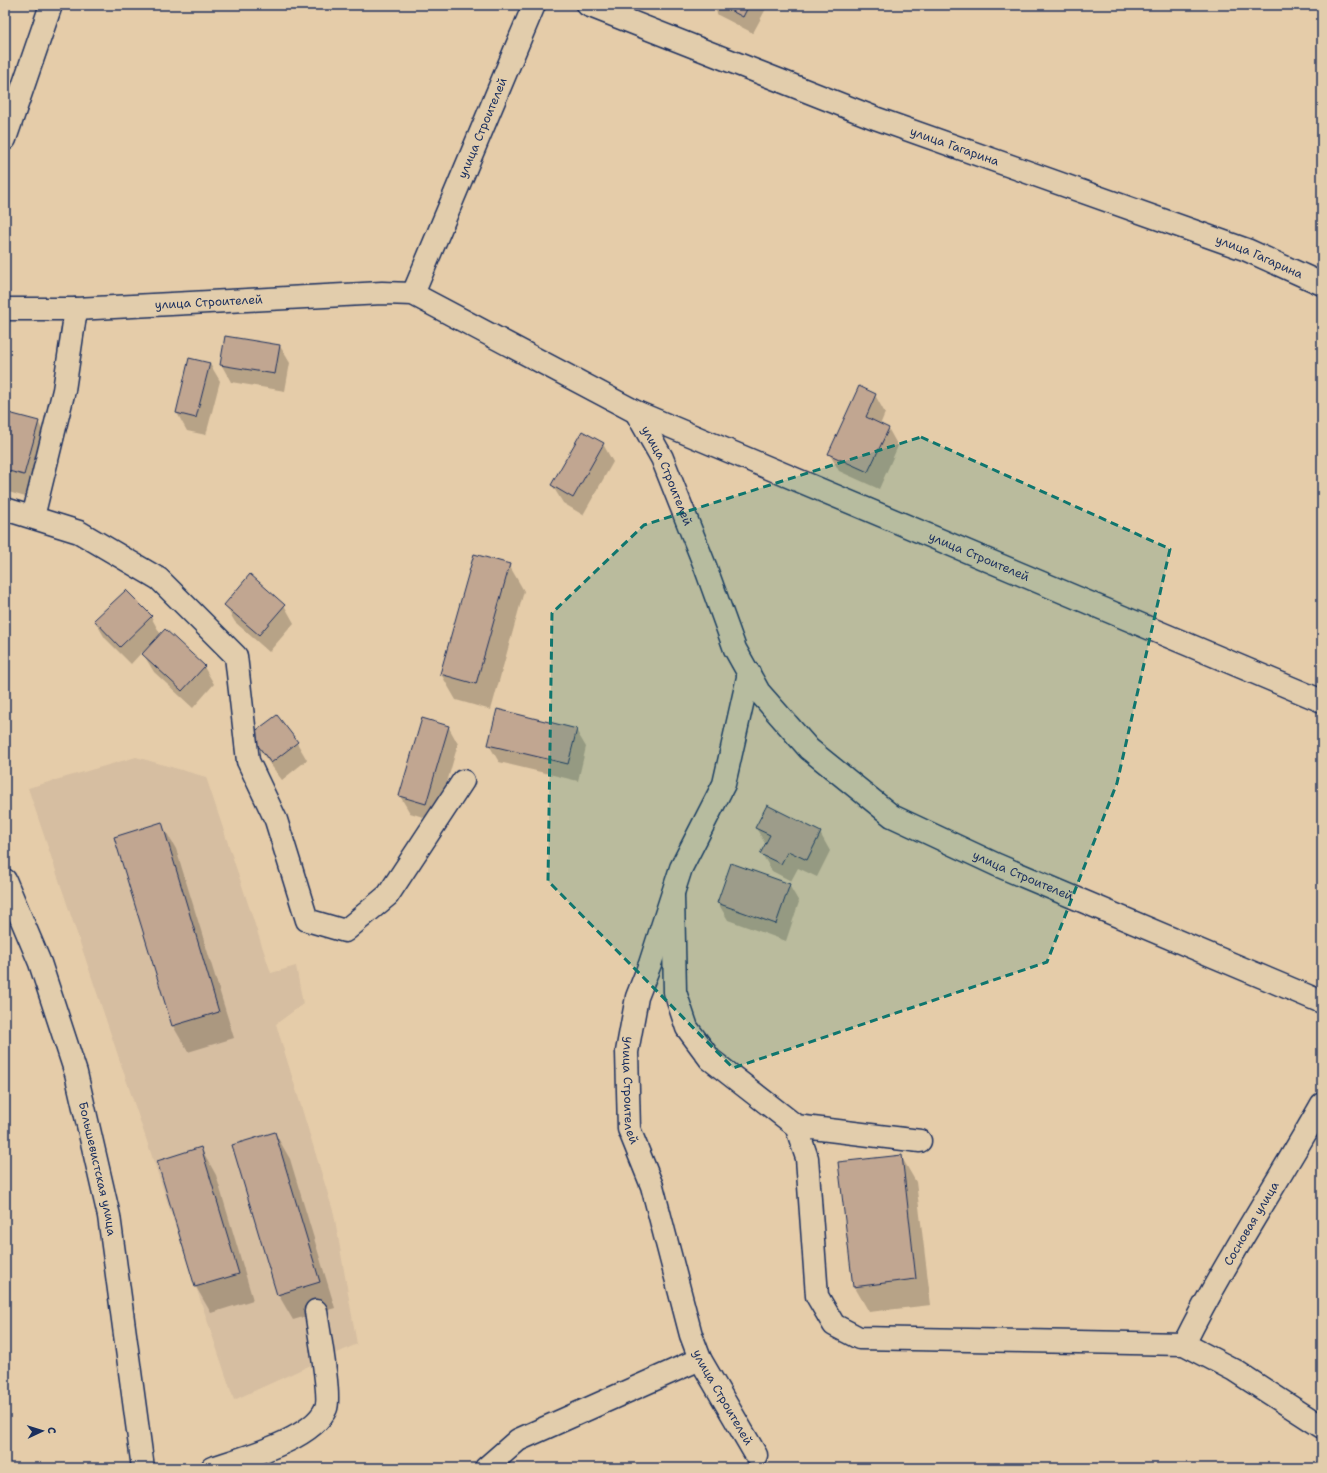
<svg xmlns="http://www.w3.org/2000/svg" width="1327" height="1473" font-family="'Shantell Sans',sans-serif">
	<rect width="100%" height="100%" fill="#e5cca9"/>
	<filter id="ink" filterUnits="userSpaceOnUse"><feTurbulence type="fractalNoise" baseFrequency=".025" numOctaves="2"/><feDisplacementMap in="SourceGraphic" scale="8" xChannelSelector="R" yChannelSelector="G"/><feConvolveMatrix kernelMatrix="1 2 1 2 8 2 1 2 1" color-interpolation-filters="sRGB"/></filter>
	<g filter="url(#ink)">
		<path fill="#d6bea1" d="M136 757 206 777 271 973 296 966 303 1004 276 1024 334 1214 357 1344 234 1400 28 788Z"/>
		<g fill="#0003">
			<path d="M712 5H768L753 33 718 15Z"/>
			<path d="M280 346 290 363 285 391 231 382 221 364Z"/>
			<path d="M210 364 220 381 206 435 187 431 177 413Z"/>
			<path d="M875 395 885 413 880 425 888 428 898 446 879 489 839 471 829 453Z"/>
			<path d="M5 413 38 422 53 448 39 501 5 491Z"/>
			<path d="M603 444 613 462 583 515 563 503 552 485Z"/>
			<path d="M509 565 524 591 491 710 456 700 441 674Z"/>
			<path d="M225 605H284L294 623 269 652 235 622Z"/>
			<path d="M151 617 161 635 204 667 214 684 193 708 154 672 142 652 131 664 105 638 95 621Z"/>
			<path d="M277 716 297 743 307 760 282 780 262 753 251 736Z"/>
			<path d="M448 726 458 744 436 821 410 813 400 796Z"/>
			<path d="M576 730 586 747 578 781 499 762 489 745Z"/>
			<path d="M161 823 176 849 234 1038 188 1052 173 1026 115 837Z"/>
			<path d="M756 828 820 833 830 851 817 877 798 868 791 881 772 871 762 854 766 845Z"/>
			<path d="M789 885 799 902 786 941 728 920 718 903Z"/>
			<path d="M275 1133 290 1159 335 1308 293 1320 278 1294Z"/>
			<path d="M201 1148 216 1175 253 1300 211 1313 196 1287 158 1161Z"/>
			<path d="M901 1156 916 1182 931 1305 869 1312 854 1286Z"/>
		</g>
		<g fill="#c1a691" stroke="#1b2f5e">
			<path d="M720 5H749L743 17Z"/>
			<path d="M225 336 280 345 275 374 220 365Z"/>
			<path d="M189 358 210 363 196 418 176 413Z"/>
			<path d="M859 386 876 394 866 417 889 428 868 472 828 454Z"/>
			<path d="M5 412 39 421 24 475 5 470Z"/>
			<path d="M582 431 604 443 573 498 551 485Z"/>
			<path d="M474 554 510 564 476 684 440 674Z"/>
			<path d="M250 574 285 605 259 635 224 605Z"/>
			<path d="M126 590 152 616 120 647 94 620Z"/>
			<path d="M165 629 205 666 182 691 142 654Z"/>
			<path d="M497 709 577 729 568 764 488 745Z"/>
			<path d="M277 715 298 742 271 763 250 735Z"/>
			<path d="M422 718 449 726 426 804 399 796Z"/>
			<path d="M767 805 821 832 807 860 788 851 781 864 760 854 770 835 755 828Z"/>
			<path d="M162 822 219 1012 172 1026 114 837Z"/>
			<path d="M731 863 790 884 776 924 717 903Z"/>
			<path d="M275 1132 320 1282 277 1295 232 1145Z"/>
			<path d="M201 1147 239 1274 195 1287 157 1161Z"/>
			<path d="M902 1155 916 1279 853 1287 838 1162Z"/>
		</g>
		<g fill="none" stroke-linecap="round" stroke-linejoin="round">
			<defs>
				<g id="minor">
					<path id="s1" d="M588 5 875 118 1247 250 1322 284"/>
					<path id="s2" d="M413 294 534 5"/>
					<path id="s3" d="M5 309H76L382 293 413 294 636 412 1322 701"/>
					<path id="s4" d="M636 412 662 458 705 566 735 649 759 692 809 749 892 816 997 865 1322 1002"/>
					<path d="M5 509 79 532 159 579 236 656 248 761 276 820 307 920 345 931 388 895 463 781"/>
					<path d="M33 517 64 390 76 309"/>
					<path id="s5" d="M749 673 724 784 681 868 650 964 637 997 627 1052 629 1129 652 1186 691 1335 700 1359 756 1455"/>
					<path id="s6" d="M5 880 40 963 76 1073 109 1216 143 1468"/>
					<path d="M673 896 675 992 687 1028 710 1059 796 1126 807 1158 817 1296 834 1325 859 1338 1184 1344 1234 1370 1322 1427"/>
					<path d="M796 1126 920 1141"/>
					<path id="s7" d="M1184 1344C1225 1261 1277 1184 1322 1104"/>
					<path d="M212 1468C242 1458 313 1440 326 1408 331 1396 318 1327 316 1311"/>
					<path d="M486 1468 518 1440 700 1359"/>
				</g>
				<path id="major" d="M5 139 51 5"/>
			</defs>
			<use href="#minor" stroke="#1b2f5e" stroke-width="25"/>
			<use href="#major" stroke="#1b2f5e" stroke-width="25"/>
			<use href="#minor" stroke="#e2cdac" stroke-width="22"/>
			<use href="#major" stroke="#e2cdac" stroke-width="22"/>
		</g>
	</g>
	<path fill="#0f766e" fill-opacity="0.2" stroke="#0f766e" stroke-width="3" stroke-dasharray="8 5" stroke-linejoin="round" d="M921 437 1170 549 1117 783 1047 962 733 1068 548 881 552 613 644 525Z"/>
	<g text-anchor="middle" stroke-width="3.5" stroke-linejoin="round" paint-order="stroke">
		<g font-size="12" fill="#1b2f5e" stroke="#e2cdac">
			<text dy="4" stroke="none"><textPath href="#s2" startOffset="180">улица Строителей</textPath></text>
			<text dy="4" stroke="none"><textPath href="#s1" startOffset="393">улица Гагарина</textPath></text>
			<text dy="4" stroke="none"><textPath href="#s1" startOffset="717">улица Гагарина</textPath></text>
			<text dy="4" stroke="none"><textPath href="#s3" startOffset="204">улица Строителей</textPath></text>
			<text dy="4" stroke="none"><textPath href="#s4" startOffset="71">улица Строителей</textPath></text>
			<text dy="4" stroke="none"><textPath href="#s3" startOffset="1033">улица Строителей</textPath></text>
			<text dy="4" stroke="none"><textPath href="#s4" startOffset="633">улица Строителей</textPath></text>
			<text dy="4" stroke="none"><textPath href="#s5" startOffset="439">улица Строителей</textPath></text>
			<text dy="4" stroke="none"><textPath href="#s6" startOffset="304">Большевистская улица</textPath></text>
			<text dy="4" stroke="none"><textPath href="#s7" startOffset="138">Сосновая улица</textPath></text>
			<text dy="4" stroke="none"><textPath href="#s5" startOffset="763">улица Строителей</textPath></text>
		</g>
	</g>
	<rect width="1327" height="1473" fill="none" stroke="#e2cdac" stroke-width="20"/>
	<rect x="10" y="10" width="1307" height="1453" fill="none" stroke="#1b2f5e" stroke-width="1.5" filter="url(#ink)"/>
	<g transform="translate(42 1431) rotate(86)" stroke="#e2cdac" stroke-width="3" paint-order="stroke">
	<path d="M0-3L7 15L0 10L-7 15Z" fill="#1b2f5e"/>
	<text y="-6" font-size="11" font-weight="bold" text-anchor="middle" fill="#1b2f5e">С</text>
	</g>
</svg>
